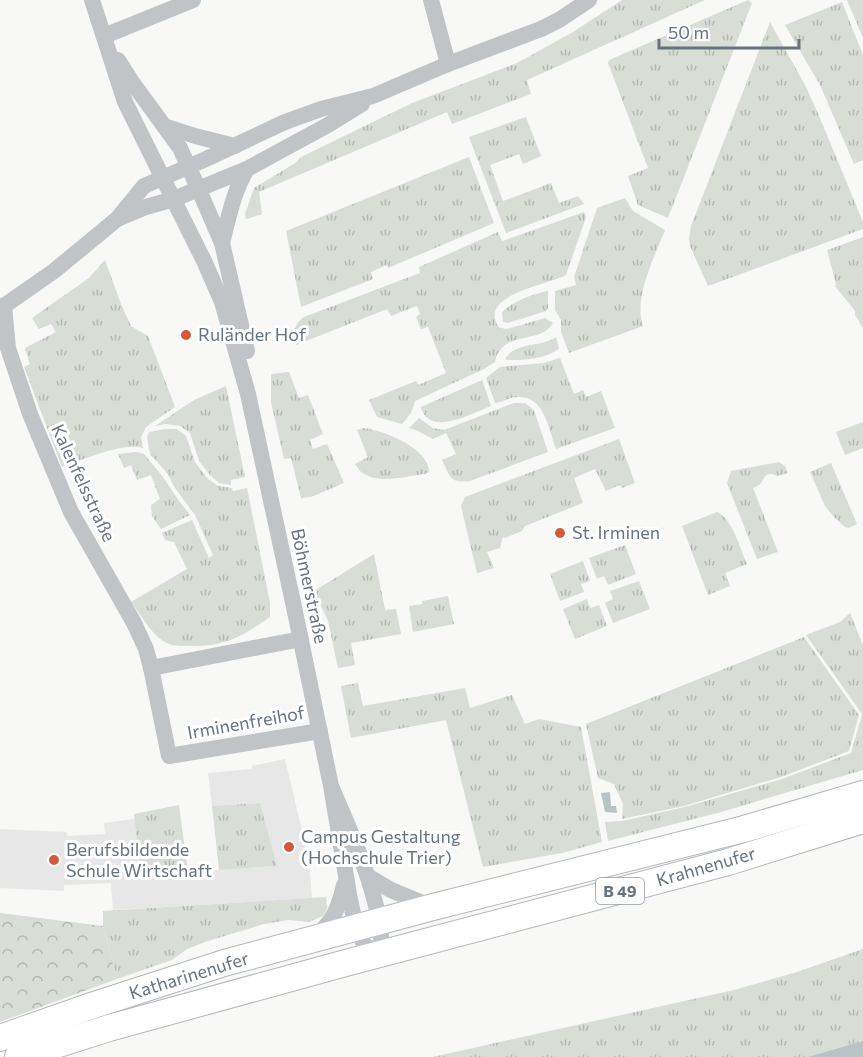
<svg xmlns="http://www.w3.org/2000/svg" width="863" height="1057" font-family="Commissioner,sans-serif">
	<defs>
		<pattern id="grass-tufts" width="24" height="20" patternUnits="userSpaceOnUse" patternTransform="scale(1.5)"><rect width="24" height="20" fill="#d8ddd5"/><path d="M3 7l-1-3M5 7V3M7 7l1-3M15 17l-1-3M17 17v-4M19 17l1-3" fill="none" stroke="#b3b8b2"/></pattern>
		<pattern id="forest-crowns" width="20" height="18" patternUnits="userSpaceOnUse" patternTransform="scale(1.5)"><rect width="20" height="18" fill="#d8ddd5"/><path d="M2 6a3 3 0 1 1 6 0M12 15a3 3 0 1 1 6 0" fill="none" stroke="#b3b8b2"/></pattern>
	</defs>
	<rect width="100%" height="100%" fill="#f8f8f6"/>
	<path fill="#e6e7e6" d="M285 759 309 860 312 898 113 910 111 883 64 885V891L0 888V829L66 832 67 836 105 834 104 823 135 819 141 875 276 866 260 803 212 806 208 773 252 769V766Z"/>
	<g fill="url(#grass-tufts)">
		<path d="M622 0H705L527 80 531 94 452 124 447 112 259 192 262 214 246 219 245 214 254 188 297 162 301 157 412 103 517 63 573 32Z"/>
		<path d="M748 0 752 3 668 218 638 205 628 176 648 168 608 63 609 60Z"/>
		<path d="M847 0H863V38Z"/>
		<path d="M842 2 863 55V160L854 164 820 85 785 25Z"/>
		<path d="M770 22 806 87 820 118 863 222V229L708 286 690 246 689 239 691 226Z"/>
		<path d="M526 117 541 156 523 164 519 154 490 165 503 201 551 183 559 203 578 196 584 204 506 233 469 137Z"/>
		<path d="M469 157 494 223 388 268 387 265 371 272 373 279 301 307 286 231Z"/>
		<path d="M625 198 633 211 665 230C655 256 633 297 643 326L569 353 561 332V320L555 310V291L576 285 574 277 597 208Z"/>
		<path d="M584 212 586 217 566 275C550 284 484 294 496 322 498 328 501 328 507 329L545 318 553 323C542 343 510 332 498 353 496 355 496 359 495 362L484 369 415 401C413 411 409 416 402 424L377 417 369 400 416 381 418 385 446 373 428 327 421 329 416 317 420 314 417 306 391 316 387 309 296 345C292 332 294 325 304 317L420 273 419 267 498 232 502 241Z"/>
		<path d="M863 237V328L855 315V311L835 286 836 284 827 250Z"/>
		<path d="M105 260 121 304 131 326 148 336 175 407 146 427 141 437 143 448C122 442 83 460 62 467L24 367 30 364 25 348 56 332 51 324 39 329 32 318 89 278Z"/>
		<path d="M548 291V308L546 311 508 323 503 322 502 312C515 300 531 295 548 291Z"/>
		<path d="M556 337 559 349C544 359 526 360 508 360L505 359C516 341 541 348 556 337Z"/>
		<path d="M560 358 574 394 583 390 586 397 601 391 615 428 556 449C549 430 544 395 518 397 510 397 503 402 495 403L486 378 500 367 544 363Z"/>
		<path d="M289 372 299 398 308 395 323 434 310 440 313 449 327 444 344 483 311 497 301 498 291 458 284 459 271 402V374Z"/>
		<path d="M482 380 491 406C472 413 429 438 421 407Z"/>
		<path d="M226 386 245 477 231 480V485L219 483 210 475 199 461 190 433 180 426 166 424 155 426 194 400Z"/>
		<path d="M514 403H525L534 410 548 452 470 481C450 484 450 476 442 460L456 454 446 433 433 439 418 431 409 428 419 418 433 428 444 430Z"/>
		<path d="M863 422V448L845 455 836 432Z"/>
		<path d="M363 428C383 430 429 448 429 472L425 474C406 476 378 485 361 472 361 472 356 465 355 464L368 457 357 430Z"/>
		<path d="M166 429H177L186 436 195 462 207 478 218 486 232 488 233 491 247 488 270 603V617C241 637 224 647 188 646 182 646 174 646 169 644 152 637 142 616 131 602L187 569 174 542 165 540 162 533 192 520 209 558 213 555 195 515 175 488 167 473 151 455 149 450 147 437 149 432Z"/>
		<path d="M619 439 635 483 622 488 620 485 606 491 595 469 574 478 583 503 525 526 522 531 505 538 503 537 500 548 487 552 494 568 477 573 461 506 465 497Z"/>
		<path d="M136 452 144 454 163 477 179 501 190 515 161 529 152 516 151 505 160 499 151 475 137 480 131 465 124 468 118 454Z"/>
		<path d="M779 462 785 466 788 473 777 476C766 471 766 476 760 484 759 485 754 488 753 488L778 552 757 559 727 483 731 471Z"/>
		<path d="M831 463 857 524 849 528 845 527 833 516 825 506 810 472Z"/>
		<path d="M717 512C733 519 740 549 747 564L725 573 730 586 708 595 682 526Z"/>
		<path d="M625 545 636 574 608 585 604 576 597 579 589 558Z"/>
		<path d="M374 554 385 610 396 609 401 634 351 643 355 665 338 668 328 621 314 591Z"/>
		<path d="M583 561 590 581 581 584 584 592 560 601 550 574Z"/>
		<path d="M639 581 650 609 613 623 605 603 613 599 610 591Z"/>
		<path d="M448 596 454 624 413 632 409 606 422 604V601Z"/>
		<path d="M587 599 590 608 599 605 607 626 575 639 563 609Z"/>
		<path d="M850 613 863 645V770L721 812 608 841 605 822 622 821 685 807 782 779 851 753 862 714 806 635 840 622Z"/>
		<path d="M804 637 859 715 849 751 781 777 684 806 622 819 623 804 614 784 598 778 586 724Z"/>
		<path d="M358 683 363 706 465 688 470 708 512 695 525 724 539 719 581 727 602 842 562 853 483 867 446 720 351 738 341 686Z"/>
		<path d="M260 803 277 866 219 870 212 806Z"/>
		<path d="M179 805 188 872 141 875 134 814Z"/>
		<path d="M326 897 327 908 323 916 309 922 288 920 264 924 205 942 187 949 172 960 117 979 103 926V911Z"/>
		<path d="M863 949V1041L807 1057H433L734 990 797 972Z"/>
	</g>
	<path fill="url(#forest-crowns)" d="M0 913 103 926 117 979 0 1022Z"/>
	<g fill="#b9c3c6">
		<path d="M610 792 611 806H616L617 813 605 812 601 793Z"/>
		<path d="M863 1041V1057H807Z"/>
	</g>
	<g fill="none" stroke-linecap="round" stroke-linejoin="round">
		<defs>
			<g id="primary">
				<path d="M0 1038 94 1005 224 963 433 907 744 829 863 794"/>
				<path d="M18 1057 109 1028 342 964 728 862 863 820"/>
			</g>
		</defs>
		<use href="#primary" stroke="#b4b8bb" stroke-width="28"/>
		<g stroke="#c0c4c7" stroke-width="16">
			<path d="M92 0 125 102 205 263 222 302 248 394 294 607 331 786 349 894 356 928 364 944 374 955C379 950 380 945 381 939 382 927 378 914 375 902 365 862 347 824 331 786"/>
			<path d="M431 0 448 64"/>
			<path d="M104 36 193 0"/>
			<path d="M118 60 132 82 180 148 199 190 222 243 247 351"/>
			<path d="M164 126 195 136 235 146"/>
			<path d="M120 218 146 207 174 199 247 169 328 125 362 104"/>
			<path d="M222 243C229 217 233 192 247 169"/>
			<path d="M0 306H4L54 271 99 234 117 219 144 186 206 159 285 122 321 109 373 96 448 64 541 29 559 20 589 0"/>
			<path d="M4 306 8 348 30 414 71 512 134 623 146 649 151 668"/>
			<path d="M301 639 151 668 169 756 320 731"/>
			<path d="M369 877 391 890 432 907"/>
			<path d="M314 936C333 924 339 906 344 885"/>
		</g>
		<use href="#primary" stroke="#fff" stroke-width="26"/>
	</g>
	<g fill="#d25b3c" stroke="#fff" stroke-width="2">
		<circle cx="186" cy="335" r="6"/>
		<circle cx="560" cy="533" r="6"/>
		<circle cx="289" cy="847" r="6"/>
		<circle cx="54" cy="860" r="6"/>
	</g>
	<g text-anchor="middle" stroke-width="6" stroke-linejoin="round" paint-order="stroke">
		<rect fill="#fff" stroke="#949ea5" stroke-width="1.5" x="596" y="878" width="48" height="26" rx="4.5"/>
		<g font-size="16" font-weight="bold" fill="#66747e">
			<text x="620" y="897">B 49</text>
		</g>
		<g font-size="18" fill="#66747e" stroke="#fff" text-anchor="start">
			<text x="198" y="341">Ruländer Hof</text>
			<text x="572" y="539">St. Irminen</text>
			<text x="301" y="843">Campus Gestaltung<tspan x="301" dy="21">(Hochschule Trier)</tspan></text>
			<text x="66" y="856">Berufsbildende<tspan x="66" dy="21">Schule Wirtschaft</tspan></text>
		</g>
		<g font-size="18" fill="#66747e" stroke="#fff">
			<text transform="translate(83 483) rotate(65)" y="6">Kalenfelsstraße</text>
			<text transform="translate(309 586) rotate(78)" y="6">Böhmerstraße</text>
			<text transform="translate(246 723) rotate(-10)" y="6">Irminenfreihof</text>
			<text transform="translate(706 867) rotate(-16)" y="6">Krahnenufer</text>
			<text transform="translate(189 976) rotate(-17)" y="6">Katharinenufer</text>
		</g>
	</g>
	<path d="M659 39v9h140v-9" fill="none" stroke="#66747e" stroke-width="3"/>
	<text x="668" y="39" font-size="18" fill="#66747e" stroke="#ffffff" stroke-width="4.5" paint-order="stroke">50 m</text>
</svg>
